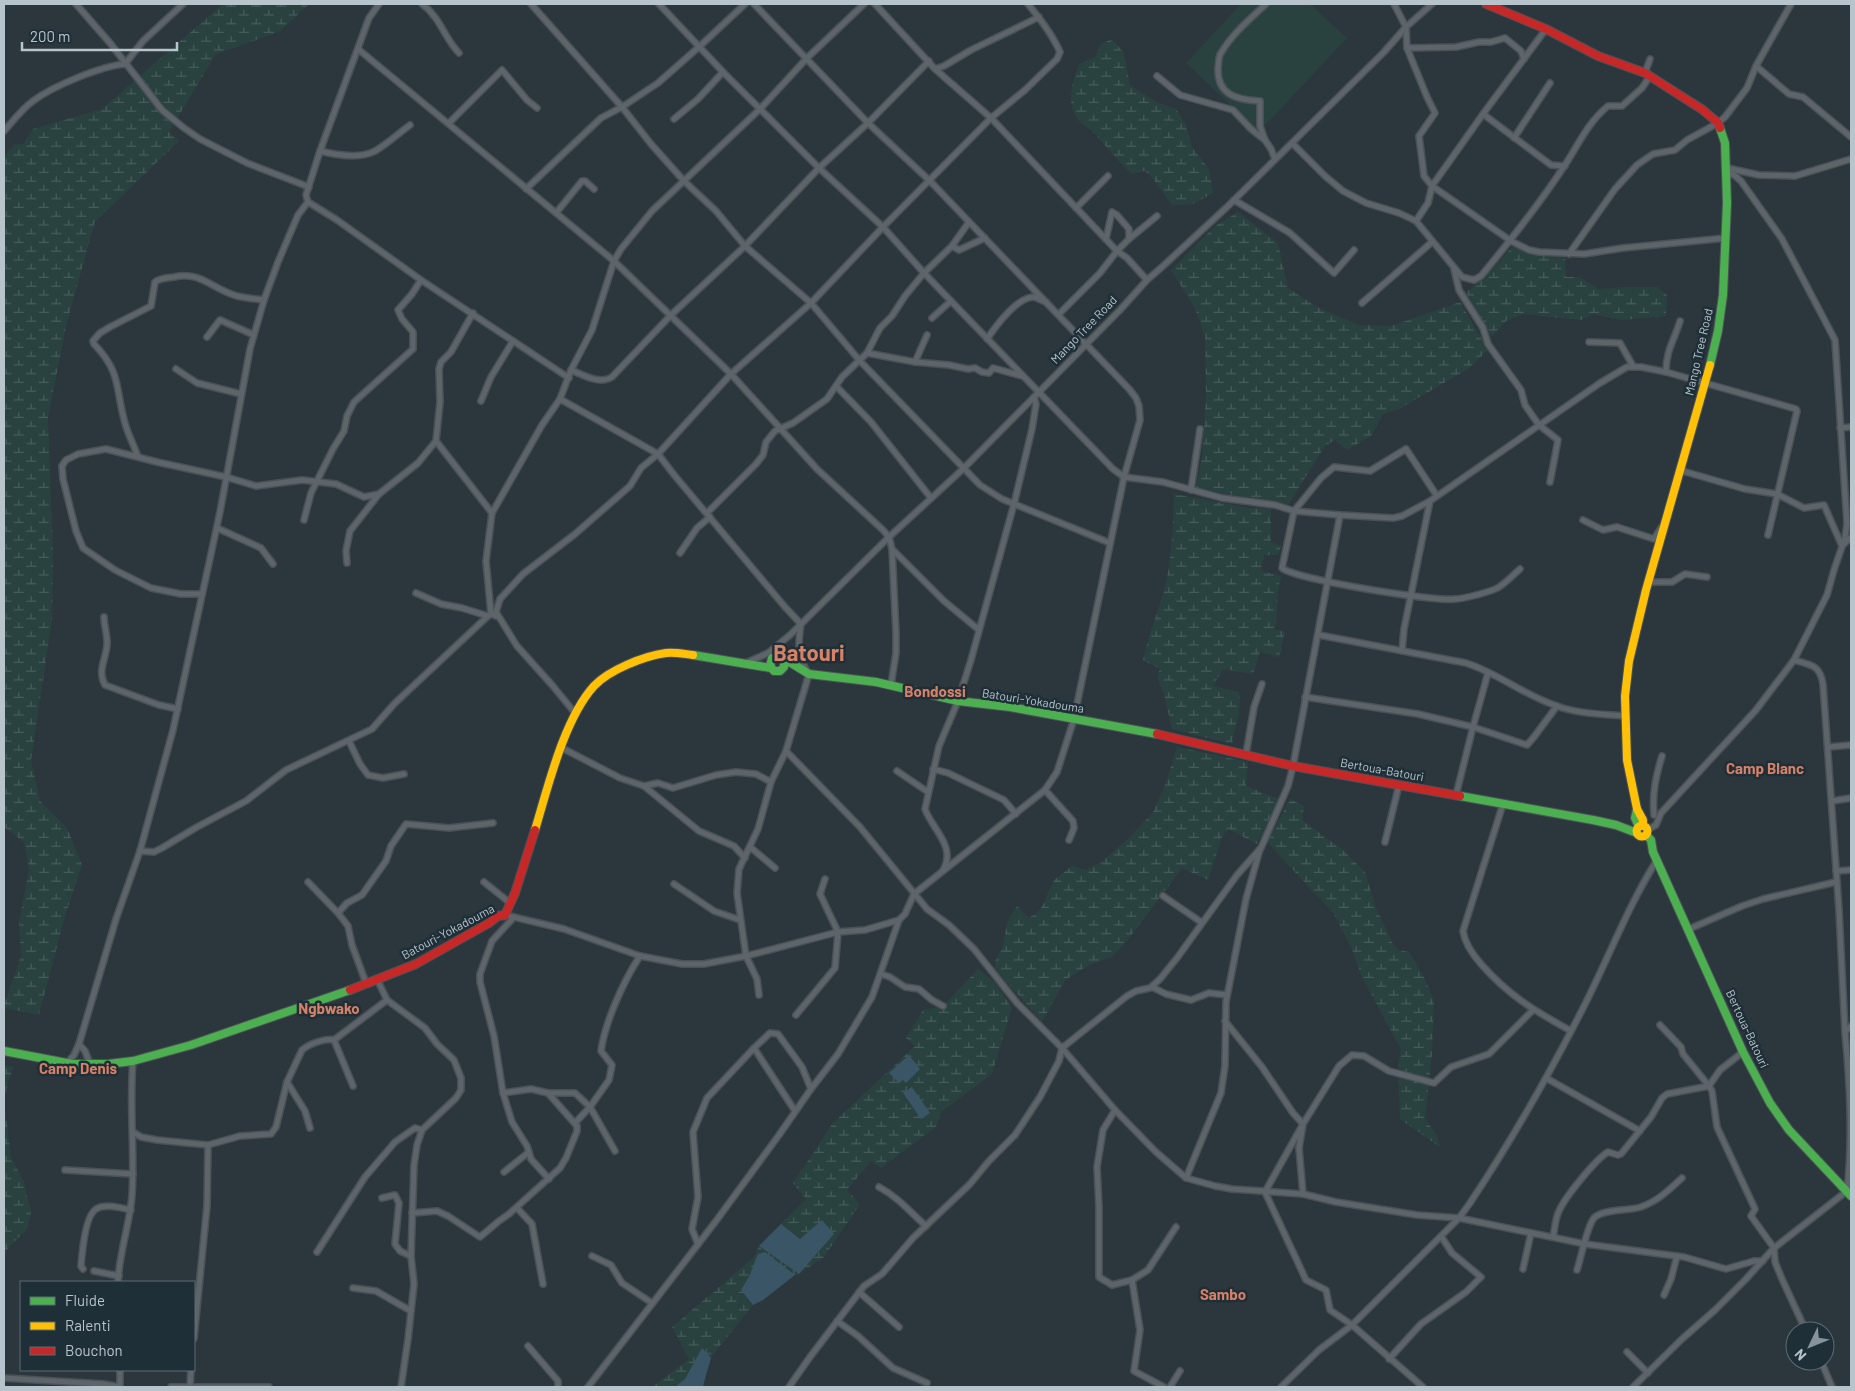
<svg xmlns="http://www.w3.org/2000/svg" width="1855" height="1391" font-family="Barlow,sans-serif">
	<defs>
		<pattern id="wetland-marsh" width="20" height="14" patternUnits="userSpaceOnUse" patternTransform="scale(1.25)"><rect width="20" height="14" fill="#294240"/><path d="M1 5h8M5 5V1M11 12h8M15 12V8" fill="none" stroke="#465c5a"/></pattern>
	</defs>
	<rect width="100%" height="100%" fill="#2c373d"/>
	<g fill="url(#wetland-marsh)">
		<path d="M223 4H309L279 32 216 54 169 132 179 141 95 222 67 322 48 417 53 553 52 620 31 760 40 801 67 828 82 865 65 916 39 1015 4 1008V1006L21 956 19 923 29 869 24 842 4 827V157L14 145 23 144 33 129 102 109Z"/>
		<path d="M1112 39 1124 53 1130 85 1156 102 1176 109 1186 125 1192 147 1209 169 1213 193 1193 204 1172 205C1166 198 1150 172 1144 171 1141 171 1136 173 1132 174 1119 162 1107 148 1095 134 1091 129 1085 127 1080 122 1065 105 1072 83 1079 64L1095 57 1101 44Z"/>
		<path d="M1238 212 1278 243 1288 288 1317 307 1359 325 1391 326 1460 302 1488 350 1468 369 1399 409 1383 414 1371 436 1347 450 1335 440 1325 446 1288 505 1196 488 1202 457 1206 394 1205 337 1195 308 1171 270 1215 226Z"/>
		<path d="M1512 247 1545 256 1565 258 1566 277H1580L1598 289 1625 287H1658L1667 295 1666 316 1622 320 1593 314 1581 320 1524 314 1506 321 1492 336 1466 293 1495 266Z"/>
		<path d="M1174 494 1250 508 1271 509V542L1281 546 1278 555H1264L1261 571 1281 576C1276 593 1278 611 1275 629L1285 632 1279 657 1260 652 1253 674 1223 669 1213 686 1239 692C1242 709 1235 728 1232 744L1172 729 1164 694 1157 677 1160 669 1143 660C1148 634 1160 610 1166 583 1172 554 1173 524 1174 494Z"/>
		<path d="M1177 747 1248 762 1246 786 1279 799 1257 844 1228 829 1222 837 1208 880 1182 868 1131 936 1112 957 1089 965 1065 980 1042 1022 995 969V961L1003 946 1007 923 1017 906 1028 918C1046 910 1045 896 1053 882 1057 876 1066 871 1072 866L1086 870 1101 862 1129 838 1153 812 1164 788Z"/>
		<path d="M1290 799 1304 806 1302 820 1343 850 1365 872 1376 908 1393 944 1398 950 1409 952 1423 975 1434 1000 1432 1054 1425 1119 1437 1135 1440 1147 1400 1119 1398 1068 1401 1049 1362 977 1351 947 1334 914 1267 842Z"/>
		<path d="M978 969 995 983 1012 1008 992 1074 941 1112 936 1127 881 1168 871 1161 847 1190 860 1204 824 1257 799 1274 794 1275 763 1300 753 1305 711 1357 702 1387H652L689 1359 672 1327 753 1258 759 1246 806 1199 793 1183 833 1123 915 1046 906 1038 923 1010 943 1006Z"/>
		<path d="M4 1065 14 1067 8 1082 4 1100 11 1157 24 1182 31 1213 27 1229 8 1248 4 1256Z"/>
	</g>
	<path fill="#294240" d="M1241 4H1310L1347 38 1259 132 1186 63Z"/>
	<g fill="#395566">
		<path d="M909 1055 920 1069 906 1083 903 1080 899 1083 889 1073Z"/>
		<path d="M912 1087 930 1113 921 1119 903 1093Z"/>
		<path d="M822 1220 834 1234 799 1274 759 1246 781 1224 800 1239Z"/>
		<path d="M765 1252 795 1275 763 1300 753 1305 741 1290 750 1275 756 1258 758 1254Z"/>
		<path d="M702 1348 711 1358 703 1386 675 1387 685 1379Z"/>
	</g>
	<g fill="none" stroke-linecap="round" stroke-linejoin="round">
		<defs>
			<g id="street">
				<path d="M76 4 110 43 162 110 184 128 200 139 247 163 309 187"/>
				<path d="M422 4C440 17 445 39 459 53"/>
				<path d="M531 4 622 107 651 144 684 181 716 211 745 246 811 303 860 361 980 485 1002 499 1110 543"/>
				<path d="M659 4 723 72 819 168 883 227 924 273 1113 469 1124 477 1163 482 1222 498 1275 505 1294 511 1340 515 1393 518 1402 516 1430 501 1600 383 1627 367H1641L1666 372 1796 409 1797 411 1768 535"/>
				<path d="M875 4 935 69 991 118 1117 251 1127 258 1147 280"/>
				<path d="M1394 4 1406 27 1407 48 1427 97 1435 113 1419 136 1424 176 1432 186 1483 114 1546 29"/>
				<path d="M1407 48 1456 47 1479 42H1491L1505 38 1521 51 1524 59"/>
				<path d="M358 49 614 261 731 374 817 469 883 530 889 537 892 549 896 633V653L891 685"/>
				<path d="M1756 66 1789 94 1803 97 1851 137"/>
				<path d="M935 69 944 66 971 50 1039 17"/>
				<path d="M1645 73 1650 59"/>
				<path d="M1157 76 1180 95 1233 110 1251 129 1265 140 1271 149 1275 159"/>
				<path d="M1483 114 1551 165 1565 166"/>
				<path d="M674 119 698 99 723 72"/>
				<path d="M449 123 502 70 527 100 537 108"/>
				<path d="M4 131C13 121 22 109 33 101 53 86 101 66 125 64L143 41 183 4"/>
				<path d="M1514 138 1550 83"/>
				<path d="M1265 140 1260 126V101C1237 100 1217 95 1218 68 1219 63 1218 57 1221 53 1232 34 1250 19 1266 4"/>
				<path d="M1292 143 1325 176 1343 191 1366 203 1399 213 1416 221 1462 277 1474 280 1481 276C1510 241 1538 206 1563 168 1578 146 1587 123 1608 106H1622L1642 88 1650 76"/>
				<path d="M320 151C336 155 360 159 375 151 387 144 399 133 410 125"/>
				<path d="M1727 168 1759 175 1795 176 1851 159"/>
				<path d="M526 189 601 118 622 107 658 83 700 46 745 4"/>
				<path d="M1234 200 1290 233 1334 273 1354 250"/>
				<path d="M308 202 337 220 421 280 569 378"/>
				<path d="M1076 208 1108 176"/>
				<path d="M556 213 582 181H585L594 189"/>
				<path d="M1416 221 1428 203 1432 186 1511 241 1529 250 1539 252 1584 254 1623 248 1726 238"/>
				<path d="M1106 239 1112 212 1117 215 1129 229V239"/>
				<path d="M952 246 959 250 985 238"/>
				<path d="M1569 254 1615 189 1637 165 1653 154 1675 150 1687 140 1718 123 1725 117 1747 88 1756 66 1791 4"/>
				<path d="M1454 269 1459 290 1483 328 1488 344 1521 390 1525 405 1539 425 1558 440 1550 482"/>
				<path d="M1362 303 1432 242"/>
				<path d="M1059 314 1100 273 1117 251 1129 239 1157 216"/>
				<path d="M932 318 951 301"/>
				<path d="M207 337 220 320 254 335"/>
				<path d="M987 339C996 326 1017 297 1034 297 1038 298 1042 301 1046 302"/>
				<path d="M1589 342 1620 343 1633 366"/>
				<path d="M867 353 880 328 892 316 905 296 924 273 952 246 969 222"/>
				<path d="M915 362 927 335"/>
				<path d="M176 369 197 383 241 394"/>
				<path d="M571 370C583 375 600 385 612 377L671 315 745 246 819 168 868 123 929 61"/>
				<path d="M1666 372C1666 350 1674 341 1680 321"/>
				<path d="M836 386 871 422 931 498"/>
				<path d="M481 401 491 377 513 341"/>
				<path d="M1840 428 1851 427"/>
				<path d="M436 441 492 513"/>
				<path d="M138 457C134 445 128 435 125 423 115 388 122 373 94 344L93 341 100 333 110 327 151 306 155 282C160 278 167 278 174 277 201 271 212 289 237 296 245 298 255 299 264 300"/>
				<path d="M1679 470 1745 489 1777 494 1804 508 1824 505 1842 546 1851 537"/>
				<path d="M1191 490 1200 429"/>
				<path d="M1437 496 1406 449 1370 471 1334 467 1321 478 1294 511 1282 568C1294 579 1434 602 1455 599 1463 599 1494 591 1499 587 1507 582 1513 575 1520 569"/>
				<path d="M707 513 756 464 763 455 766 442 775 431 793 423 827 399 842 377 867 353 915 362 949 365 968 369 975 368 982 372 989 373 993 368 1022 376"/>
				<path d="M304 520 311 493 333 449 344 431 347 416 354 402 413 349V332L402 319 398 310 412 294 421 280"/>
				<path d="M1583 520 1603 530 1617 527 1654 539 1661 528"/>
				<path d="M217 528 261 548 273 564"/>
				<path d="M892 549 944 601 979 630"/>
				<path d="M680 553 697 528 710 517"/>
				<path d="M347 563 346 551 350 531 379 494 418 463 436 441 440 402 439 369 441 362 451 352 473 313"/>
				<path d="M1648 582H1672L1685 574 1707 577"/>
				<path d="M416 593 441 604 462 608 488 616"/>
				<path d="M201 594H181L151 588 115 570 83 548 76 531 63 479 62 466 66 460 78 454 106 449 157 462 226 477 256 486 302 480 336 484 364 497 379 494"/>
				<path d="M496 612 500 599 523 574 575 534 630 486 641 468 658 454 731 374 811 303 883 227 991 118 1025 90 1057 59 1060 52C1052 34 1040 19 1028 4"/>
				<path d="M491 614 486 561 492 513 542 425 560 399"/>
				<path d="M104 617C104 626 108 637 107 645 106 659 97 671 105 685L159 705 178 709"/>
				<path d="M1319 635 1466 663C1498 673 1525 696 1557 706 1578 714 1603 714 1625 716"/>
				<path d="M1402 651 1404 629 1430 501"/>
				<path d="M1794 660C1811 665 1820 665 1823 684L1839 910 1845 1032"/>
				<path d="M748 662 768 653 790 635 889 537 963 469 1120 310 1147 280 1162 267 1227 207 1384 52 1406 27 1432 4"/>
				<path d="M1305 697 1418 714 1473 727 1527 745 1534 737 1557 706"/>
				<path d="M349 741 360 764 368 775 383 778 404 774"/>
				<path d="M1828 747 1851 745"/>
				<path d="M562 748 620 778 644 786 699 831 734 846 745 858"/>
				<path d="M786 751 860 827 927 909 949 925 974 949 1017 1003 1062 1048 1127 996 1136 991 1150 988 1160 979 1177 958 1237 875 1261 848 1288 786 1293 766 1340 515"/>
				<path d="M1246 754 1254 707 1262 684"/>
				<path d="M933 769 948 773 1004 800 1016 814"/>
				<path d="M897 771 928 792"/>
				<path d="M644 786 658 783 673 788 716 775 736 772 756 774 771 782"/>
				<path d="M1045 790 1073 821 1074 828 1069 840"/>
				<path d="M1456 795 1473 727 1488 673"/>
				<path d="M1832 801 1851 798"/>
				<path d="M1503 804 1463 931C1465 944 1473 955 1481 964 1509 996 1535 1011 1571 1031"/>
				<path d="M1654 815C1652 793 1656 776 1662 756"/>
				<path d="M1647 830 1656 825 1661 813 1756 710 1794 660 1827 595 1834 570 1845 538 1847 524 1835 340 1782 239 1741 181 1734 175 1727 173"/>
				<path d="M1385 842 1399 785"/>
				<path d="M750 847 775 868"/>
				<path d="M140 851 154 852 162 848 197 827 246 801 286 770 372 729 395 703 488 616 491 614 496 616V612L517 646 552 685 575 713"/>
				<path d="M943 870C957 847 932 829 925 809L939 746 958 701 971 660 1014 504 1032 429 1036 404 1034 397"/>
				<path d="M1836 871 1851 870"/>
				<path d="M308 882 338 913 348 926 352 945 366 983"/>
				<path d="M484 882 510 903"/>
				<path d="M674 884 714 911 740 920"/>
				<path d="M1163 896 1201 922"/>
				<path d="M338 913 347 903 362 895 386 861 391 846 406 824 449 828 493 823"/>
				<path d="M505 915 564 929 640 956 682 964H704L746 956 737 893 739 869 758 829 771 782 786 751 809 674C797 657 798 643 801 624L785 607 675 476 658 454 560 399 571 370 592 330 614 261 621 249 652 211 760 109 807 58 864 4"/>
				<path d="M514 917 492 941 480 974V982L494 1036 503 1093 512 1122 527 1146 531 1159 549 1179"/>
				<path d="M1689 929 1742 906 1763 899 1836 882"/>
				<path d="M881 974 890 977 905 987 919 989 932 1000 943 1006"/>
				<path d="M1152 987 1166 994 1191 1000 1209 993 1227 995"/>
				<path d="M759 995 757 979 746 956 838 932 865 930 899 920"/>
				<path d="M387 1000 425 1028 437 1044 454 1060 461 1078V1090L456 1098 422 1130"/>
				<path d="M796 1015 835 968 838 932 820 894 825 879"/>
				<path d="M1225 1021 1262 1067 1293 1113 1303 1124 1299 1148 1303 1194"/>
				<path d="M1660 1025 1681 1047 1683 1054 1709 1086"/>
				<path d="M334 1040 387 1000 377 979"/>
				<path d="M79 1044 85 1051 90 1064"/>
				<path d="M754 1048 795 1111"/>
				<path d="M1062 1048 1115 1110 1156 1152 1186 1178 1215 1186 1232 1189 1303 1194 1336 1202 1417 1215 1459 1218 1585 1244 1684 1257 1726 1269 1754 1261H1763"/>
				<path d="M1743 1052 1720 1070 1709 1086 1712 1091 1717 1127 1755 1209 1751 1216 1774 1248 1775 1262 1782 1279 1806 1331"/>
				<path d="M68 1062 74 1055 79 1044 116 919 140 851 173 730 220 512 250 349 264 300 278 262 298 215 308 202 306 195 320 151 369 18 379 4"/>
				<path d="M1546 1078 1640 1131"/>
				<path d="M287 1082 305 1111 310 1128"/>
				<path d="M503 1093 531 1089 548 1093H575L590 1107 615 1151"/>
				<path d="M1115 1110 1103 1130 1097 1167 1099 1207V1277L1112 1285 1132 1280 1148 1270 1176 1227"/>
				<path d="M575 1123 590 1107 609 1080 612 1065 601 1051C605 1022 624 980 640 956"/>
				<path d="M133 1132 141 1137 157 1140 208 1145 240 1136 271 1134 276 1127 287 1082 302 1050C309 1044 325 1038 334 1040L353 1086"/>
				<path d="M65 1170 133 1174"/>
				<path d="M504 1172 529 1152"/>
				<path d="M1186 1178 1221 1093 1225 1066 1226 1002 1246 899 1260 849"/>
				<path d="M879 1187C898 1197 910 1212 926 1226"/>
				<path d="M382 1198 395 1195 399 1203 395 1244 400 1251 411 1256"/>
				<path d="M517 1208 532 1224 543 1284"/>
				<path d="M412 1213 437 1211 448 1216 480 1237 499 1221 509 1214 560 1168 566 1158 577 1131V1126L548 1093"/>
				<path d="M1553 1237C1555 1228 1555 1219 1559 1211 1565 1197 1596 1159 1608 1152L1618 1155 1621 1154 1651 1117 1662 1098 1667 1094 1709 1086"/>
				<path d="M698 1244 692 1229 698 1197 693 1132 707 1098 754 1048 770 1033 778 1034 802 1067 811 1089"/>
				<path d="M317 1252 365 1177 395 1142 415 1128 422 1130 417 1145 414 1165 411 1256 414 1284 408 1339 401 1387"/>
				<path d="M592 1256 611 1265 622 1283 652 1303"/>
				<path d="M83 1269 81 1266C82 1253 85 1216 96 1209 105 1203 121 1208 131 1210"/>
				<path d="M1523 1269 1531 1233"/>
				<path d="M1577 1270C1581 1258 1587 1226 1594 1218 1602 1209 1629 1211 1641 1207 1658 1201 1669 1190 1682 1178"/>
				<path d="M94 1271 119 1276"/>
				<path d="M1132 1280 1140 1330 1134 1371 1164 1387"/>
				<path d="M118 1282C119 1253 130 1224 132 1195 135 1151 129 1106 133 1061"/>
				<path d="M353 1288 376 1291 411 1311"/>
				<path d="M859 1292 899 1327"/>
				<path d="M1664 1295 1671 1279 1677 1256"/>
				<path d="M837 1321 858 1336 893 1368 927 1383"/>
				<path d="M194 1338 207 1206 208 1145"/>
				<path d="M528 1346 558 1381V1387"/>
				<path d="M1627 1352 1648 1373"/>
				<path d="M1389 1359 1421 1324 1466 1292 1481 1277 1452 1253 1441 1236"/>
				<path d="M1821 1361 1832 1387"/>
				<path d="M120 1370V1387"/>
				<path d="M4 1378 103 1384 120 1387"/>
				<path d="M171 1387H269"/>
				<path d="M190 1387 191 1370"/>
				<path d="M588 1387 716 1221 779 1135 811 1089 838 1054 872 997 899 920 905 914 914 894 1045 790 1057 772 1074 719 1124 477 1140 420 1139 406 1136 398 1130 390 930 181 868 123 754 4"/>
				<path d="M789 1387 810 1357 864 1286 882 1274 913 1238 970 1184 989 1161 1015 1135 1040 1097 1059 1061 1062 1048"/>
				<path d="M1170 1387 1180 1371"/>
				<path d="M1281 1387 1319 1350 1352 1325 1459 1218 1470 1203C1510 1143 1546 1080 1579 1016 1606 965 1626 909 1657 860"/>
				<path d="M1423 1387 1352 1325 1330 1310 1326 1290 1306 1280 1265 1192 1303 1124 1339 1066 1352 1055 1364 1056 1389 1071 1434 1083 1451 1067 1489 1054 1533 1010"/>
				<path d="M1633 1387 1682 1339 1715 1310 1746 1279 1774 1248 1847 1191C1853 1138 1850 1085 1845 1032L1851 1026"/>
			</g>
			<g id="fast">
				<path d="M1710 365 1718 331 1723 295 1727 203 1725 143 1720 128"/>
				<path d="M693 655 771 668"/>
				<path d="M784 661V667L780 671H774L770 666 772 658 778 656 784 661 791 663 809 674 876 682 958 701 1010 707 1157 734"/>
				<path d="M1460 796 1593 820 1616 825 1637 833"/>
				<path d="M1637 809 1635 818 1639 827"/>
				<path d="M1646 835 1651 840 1653 852 1743 1052 1770 1103 1789 1130 1851 1196"/>
				<path d="M4 1051 72 1064H108L133 1061 191 1045 350 990"/>
			</g>
			<g id="slow">
				<circle cx="1642" cy="831" r="5.5"/>
				<path d="M1643 826V820L1637 809 1627 760 1625 696 1629 661 1646 590 1710 365"/>
				<path d="M535 830C548 787 564 719 594 686 609 670 644 656 666 653 674 652 684 654 693 655"/>
			</g>
			<g id="jam">
				<path d="M1486 4 1546 29 1598 56 1645 73 1703 110 1718 123 1720 128"/>
				<path d="M1157 734 1293 766 1460 796"/>
				<path d="M350 990 416 964 489 923 498 916 505 915 515 893 535 830"/>
			</g>
		</defs>
		<use href="#street" stroke="#4b5257" stroke-width="8"/>
		<use href="#fast" stroke="#4b5257" stroke-width="10"/>
		<use href="#slow" stroke="#4b5257" stroke-width="10"/>
		<use href="#jam" stroke="#4b5257" stroke-width="10"/>
		<use href="#street" stroke="#5e656a" stroke-width="5"/>
		<use href="#fast" stroke="#4caf50" stroke-width="8"/>
		<use href="#slow" stroke="#ffc107" stroke-width="8"/>
		<use href="#jam" stroke="#c62828" stroke-width="8"/>
	</g>
	<g text-anchor="middle" stroke-width="5" stroke-linejoin="round" paint-order="stroke">
		<g font-size="12" fill="#b8c4cc" stroke="#1f2f38">
			<text transform="translate(1084 330) rotate(-46)" y="4">Mango Tree Road</text>
			<text transform="translate(1699 352) rotate(-77)" y="4">Mango Tree Road</text>
			<text transform="translate(1033 701) rotate(9)" y="4">Batouri-Yokadouma</text>
			<text transform="translate(1382 770) rotate(10)" y="4">Bertoua-Batouri</text>
			<text transform="translate(448 932) rotate(-28)" y="4">Batouri-Yokadouma</text>
			<text transform="translate(1747 1029) rotate(65)" y="4">Bertoua-Batouri</text>
		</g>
		<g font-size="15" font-weight="bold" fill="#d88167" stroke="#1f2f38">
			<text x="935" y="697">Bondossi</text>
			<text x="1765" y="774">Camp Blanc</text>
			<text x="329" y="1014">Ngbwako</text>
			<text x="78" y="1074">Camp Denis</text>
			<text x="1223" y="1300">Sambo</text>
		</g>
		<g font-size="22" font-weight="bold" fill="#d88167" stroke="#1f2f38">
			<text x="809" y="661">Batouri</text>
		</g>
	</g>
	<rect width="1855" height="1391" fill="none" stroke="#b8c4cc" stroke-width="10"/>
	<rect x="20" y="1281" width="175" height="90" fill="#1f2f38" stroke="#5c6b73"/>
	<rect x="30" y="1297" width="25" height="8" fill="#4caf50" stroke="#5c6b73"/>
	<text x="65" y="1306" font-size="15" fill="#b8c4cc">Fluide</text>
	<rect x="30" y="1322" width="25" height="8" fill="#ffc107" stroke="#5c6b73"/>
	<text x="65" y="1331" font-size="15" fill="#b8c4cc">Ralenti</text>
	<rect x="30" y="1347" width="25" height="8" fill="#c62828" stroke="#5c6b73"/>
	<text x="65" y="1356" font-size="15" fill="#b8c4cc">Bouchon</text>
	<g transform="translate(1810 1346) rotate(227)"><circle r="24" fill="#1f2f38" stroke="#5c6b73"/>
	<path d="M0-4L9 19L0 12L-9 19Z" fill="#87939a"/>
	<text y="-8" font-size="14" font-weight="bold" text-anchor="middle" fill="#b8c4cc">N</text>
	</g>
	<path d="M22 42v8h155v-8" fill="none" stroke="#b8c4cc" stroke-width="2.5"/>
	<text x="30" y="42" font-size="15" fill="#b8c4cc" stroke="#1f2f38" stroke-width="4" paint-order="stroke">200 m</text>
</svg>
